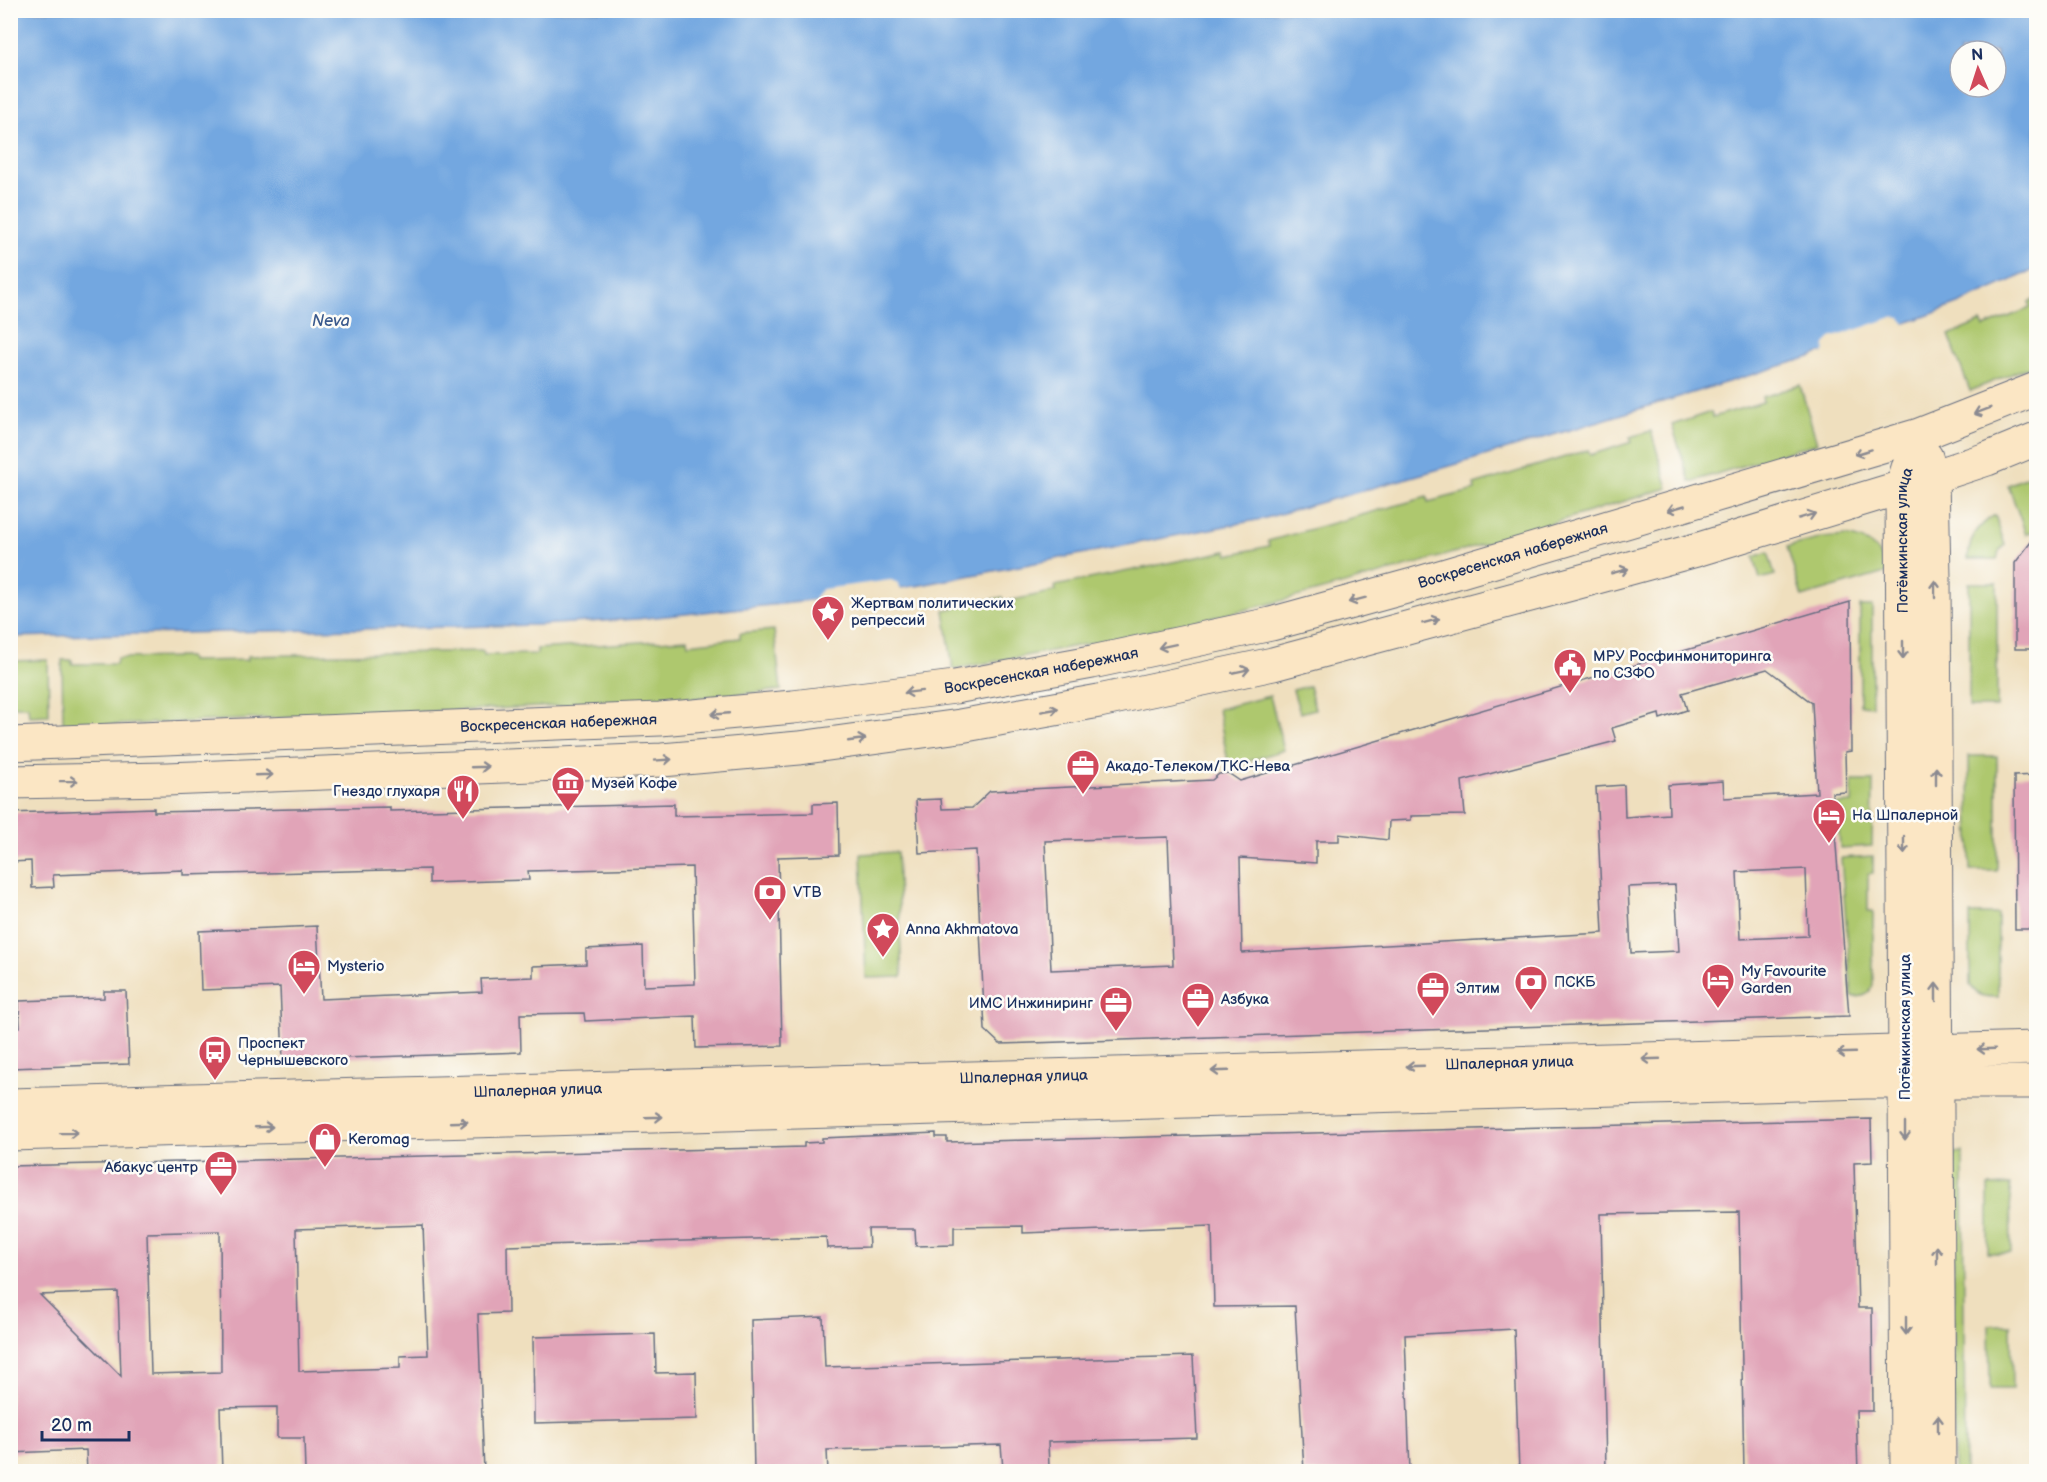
<svg xmlns="http://www.w3.org/2000/svg" width="2047" height="1482" font-family="'Balsamiq Sans',sans-serif">
	<rect width="100%" height="100%" fill="#fdfcf7"/>
	<filter id="ink" filterUnits="userSpaceOnUse"><feTurbulence type="fractalNoise" baseFrequency=".0167" numOctaves="2"/><feDisplacementMap in="SourceGraphic" scale="12" xChannelSelector="R" yChannelSelector="G"/><feConvolveMatrix kernelMatrix="1 2 1 2 8 2 1 2 1" color-interpolation-filters="sRGB"/></filter>
	<filter id="wash" filterUnits="userSpaceOnUse"><feTurbulence type="fractalNoise" baseFrequency=".008" numOctaves="4" result="noise"/><feDisplacementMap in="SourceGraphic" scale="24" xChannelSelector="R" yChannelSelector="G"/><feGaussianBlur stdDeviation="1.35" result="paint"/><feColorMatrix in="noise" values="0 0 0 0 0 0 0 0 0 0 0 0 0 0 0 0 0 1.4 0 .05"/><feComposite in="paint" operator="in"/></filter>
	<g filter="url(#wash)">
		<rect width="100%" height="100%" fill="#efdfbe"/>
		<g fill="#aec86e" stroke="#647c66" stroke-width="1.5">
			<path d="M2036 298V364L1970 391 1949 335 1981 322 1984 327 2030 308 2029 302Z"/>
			<path d="M1800 385 1817 443 1690 482 1672 425 1711 412 1713 417 1763 402 1762 397Z"/>
			<path d="M1651 431 1668 488C1535 528 1403 570 1269 604 1165 630 1059 650 953 669L944 610 1002 597 1004 602 1056 591 1055 586 1227 551 1228 555 1269 546 1268 541 1427 497 1428 502 1475 490 1474 485 1588 450 1590 455 1632 442 1630 437Z"/>
			<path d="M2036 473V530L2026 534 2008 485Z"/>
			<path d="M1995 515 2005 545 1999 552 1997 559H1968C1969 538 1977 526 1995 515Z"/>
			<path d="M1846 536C1871 541 1880 547 1888 572L1802 597 1787 547 1823 538Z"/>
			<path d="M1768 552 1775 575 1760 579 1754 557Z"/>
			<rect x="1969" y="583" width="28" height="124"/>
			<path d="M1860 606H1872V706L1860 705Z"/>
			<path d="M774 630 781 690 659 702 63 727 62 660H72V664H116L117 658 189 657 190 661 248 660V656L483 651 484 655 537 654V649L687 639 688 644 740 638V633Z"/>
			<path d="M48 660 49 715 29 716 28 706H11V661Z"/>
			<path d="M1309 686 1315 709 1300 713 1293 690Z"/>
			<path d="M1270 696 1284 750 1246 762H1228L1218 709Z"/>
			<path d="M1969 756H1997V871H1970Z"/>
			<path d="M1852 781H1873L1872 846 1840 848 1837 804 1852 803Z"/>
			<path d="M897 852 902 977 866 978 861 854Z"/>
			<path d="M1873 856V873L1868 874V911H1873V984C1870 996 1862 997 1852 997L1841 858Z"/>
			<path d="M1970 914H1998V997C1985 997 1978 997 1970 985Z"/>
			<path d="M1963 1152 1965 1472 1954 1471 1953 1153Z"/>
			<path d="M2010 1185 2011 1253H1988V1186Z"/>
			<path d="M1989 1325H2011L2012 1389H1990Z"/>
		</g>
		<path fill="#73a7e0" stroke="#476b9f" stroke-width="1.5" fill-rule="evenodd" d="M10 11H2036V269L1961 303 1840 348 1468 461 1262 519 916 586 800 602 637 619 538 625 11 637ZM1960 51H1996V87H1960Z"/>
		<g fill="#efdfbe">
			<path d="M1893 317 1900 318 1905 324 1918 320 1919 322 1815 359 1814 356 1824 353 1825 344 1831 338Z"/>
			<path d="M891 580 898 583 901 589 916 586V589L801 605 800 602 814 600 818 593 823 589Z"/>
		</g>
		<g id="blocks">
			<g fill="#e1a4b8" fill-rule="evenodd">
				<path d="M2037 534V649H2015V563Z"/>
				<path d="M1850 602 1851 751 1845 752 1846 792 1832 793 1849 1016 1000 1044 985 1030 976 850 919 853 916 800 941 799 942 809 972 808 990 791 1212 780 1219 774 1228 773 1240 781ZM1767 669 1812 703 1817 793 1724 798 1723 781 1668 785 1669 814 1625 817 1624 785 1596 787 1603 933 1242 953 1240 858 1316 863V841H1339V834L1388 840 1389 821 1411 820V816L1465 815 1462 781 1616 741 1612 728 1659 714 1660 719 1687 710 1682 693ZM1168 837 1173 965 1051 970 1045 841ZM1806 869 1808 936 1740 939 1737 872ZM1675 885 1679 951 1631 953 1628 887Z"/>
				<path d="M2037 775V929H2015L2014 776Z"/>
				<path d="M838 803 839 855 778 857 782 1046 696 1048 695 1016 585 1021 584 1013 520 1014 521 1052 283 1060 280 987 201 990 199 931 317 926 321 999 482 992 481 979 533 977V966L586 964V949L643 946 644 986 695 984 692 867 528 871 529 880 429 883V869L183 875V870L53 875 54 887 32 888 31 861 10 862V813L154 808V812L390 807V811L674 804V816L813 813V804Z"/>
				<path d="M104 991H126L129 1064 10 1068V1027H20L19 1001 104 998Z"/>
				<path d="M1871 1119 1872 1162 1854 1163 1858 1308H1872L1873 1411H1856L1858 1472H1744L1739 1212 1601 1214 1606 1472H1519L1514 1329 1405 1335 1410 1472H1304L1295 1306 1214 1307 1212 1226 1023 1233V1226L954 1227V1245L916 1246 915 1229H868L869 1247 827 1248 826 1237 507 1246 508 1313 478 1314 484 1472H305L304 1438H277V1407L220 1408 222 1472H87L86 1450 10 1453V1166L804 1147V1143L822 1142V1138L936 1133V1137H947V1142ZM423 1225 428 1355 400 1356V1368L299 1371 296 1229ZM220 1231 221 1372 151 1374 147 1233ZM118 1292 121 1376 40 1295Z"/>
				<path d="M823 1317 825 1367 1193 1356 1197 1438 1048 1442 1049 1467 1003 1469 1001 1445 827 1450 828 1472H754L751 1320Z"/>
				<path d="M655 1334 656 1373 696 1372 697 1419 534 1423 533 1337Z"/>
			</g>
		</g>
	</g>
	<g filter="url(#ink)">
		<use href="#blocks" fill-opacity="0" stroke="#656d80" stroke-width="1.5"/>
		<g fill="none" stroke-linecap="round" stroke-linejoin="round">
			<defs>
				<g id="secondary">
					<path d="M1926 457 1932 476 1934 578 1939 1472"/>
					<path id="s1" d="M10 744 660 719 793 707 955 687 1092 662 1271 624 1413 585 1919 435 2036 389"/>
					<path d="M10 782 167 779 662 760 799 748 960 726 1099 701 1273 664 1571 584 1696 550 1902 487 1987 459 2036 439"/>
					<path id="s2" d="M10 1105 2036 1048"/>
					<path d="M10 1134 1866 1082H2036"/>
					<path id="s3" d="M1907 1472 1902 487 1908 468"/>
				</g>
			</defs>
			<use href="#secondary" stroke="#656d80" stroke-width="35"/>
			<use href="#secondary" stroke="#fbe6c4" stroke-width="33"/>
		</g>
		<defs><path id="oneway-shaft" d="M-6 0H5M1.5-3L5.5 0L1.5 3" fill="none" stroke-width="1.6" stroke-linecap="round" stroke-linejoin="round" transform="scale(1.5)"/></defs>
		<g stroke="#8b8a91">
			<use href="#oneway-shaft" transform="translate(1982 411) rotate(159)"/>
			<use href="#oneway-shaft" transform="translate(1863 452) rotate(163)"/>
			<use href="#oneway-shaft" transform="translate(1676 508) rotate(164)"/>
			<use href="#oneway-shaft" transform="translate(1807 516) rotate(-17)"/>
			<use href="#oneway-shaft" transform="translate(1620 571) rotate(-15)"/>
			<use href="#oneway-shaft" transform="translate(1935 589) rotate(-90)"/>
			<use href="#oneway-shaft" transform="translate(1357 600) rotate(165)"/>
			<use href="#oneway-shaft" transform="translate(1431 621) rotate(-15)"/>
			<use href="#oneway-shaft" transform="translate(1167 646) rotate(168)"/>
			<use href="#oneway-shaft" transform="translate(1903 650) rotate(90)"/>
			<use href="#oneway-shaft" transform="translate(1241 671) rotate(-12)"/>
			<use href="#oneway-shaft" transform="translate(913 692) rotate(173)"/>
			<use href="#oneway-shaft" transform="translate(1050 710) rotate(-10)"/>
			<use href="#oneway-shaft" transform="translate(720 714) rotate(175)"/>
			<use href="#oneway-shaft" transform="translate(857 740) rotate(-8)"/>
			<use href="#oneway-shaft" transform="translate(663 760) rotate(-4)"/>
			<use href="#oneway-shaft" transform="translate(480 767) rotate(-2)"/>
			<use href="#oneway-shaft" transform="translate(264 775) rotate(-2)"/>
			<use href="#oneway-shaft" transform="translate(1936 776) rotate(-90)"/>
			<use href="#oneway-shaft" transform="translate(69 781) rotate(-1)"/>
			<use href="#oneway-shaft" transform="translate(1904 845) rotate(90)"/>
			<use href="#oneway-shaft" transform="translate(1936 992) rotate(-90)"/>
			<use href="#oneway-shaft" transform="translate(1986 1049) rotate(178)"/>
			<use href="#oneway-shaft" transform="translate(1846 1053) rotate(178)"/>
			<use href="#oneway-shaft" transform="translate(1651 1059) rotate(178)"/>
			<use href="#oneway-shaft" transform="translate(1415 1066) rotate(178)"/>
			<use href="#oneway-shaft" transform="translate(1220 1071) rotate(178)"/>
			<use href="#oneway-shaft" transform="translate(654 1117) rotate(-2)"/>
			<use href="#oneway-shaft" transform="translate(459 1122) rotate(-2)"/>
			<use href="#oneway-shaft" transform="translate(264 1127) rotate(-2)"/>
			<use href="#oneway-shaft" transform="translate(1905 1131) rotate(90)"/>
			<use href="#oneway-shaft" transform="translate(69 1133) rotate(-1)"/>
			<use href="#oneway-shaft" transform="translate(1937 1255) rotate(-90)"/>
			<use href="#oneway-shaft" transform="translate(1906 1326) rotate(90)"/>
			<use href="#oneway-shaft" transform="translate(1938 1424) rotate(-90)"/>
		</g>
	</g>
	<defs>
		<symbol id="sight-pin" viewBox="-11 -11 22 30"><path d="M0 17L-7.5 6A9.5 9.5 0 1 1 7.5 6Z" fill="#d1495b" stroke="#fdfcf7"/><path d="M0-6L1.8-2.2L6-1.7L2.9 1.2L3.7 5.4L0 3.3L-3.7 5.4L-2.9 1.2L-6-1.7L-1.8-2.2Z" fill="#fff"/></symbol>
		<symbol id="civic-pin" viewBox="-11 -11 22 30"><path d="M0 17L-7.5 6A9.5 9.5 0 1 1 7.5 6Z" fill="#d1495b" stroke="#fdfcf7"/><path d="M-.6-6.5H3V-4.5H.6V-3L4-1V1h2V6H-6V1h2V-1L-.6-3ZM-1.2 2.5V6h2.4V2.5Z" fill="#fff"/></symbol>
		<symbol id="office-pin" viewBox="-11 -11 22 30"><path d="M0 17L-7.5 6A9.5 9.5 0 1 1 7.5 6Z" fill="#d1495b" stroke="#fdfcf7"/><path d="M-6-3h4V-5.5h4V-3h4V5H-6ZM-1-4.5V-3h2v-1.5ZM-6 0V1H6V0Z" fill="#fff"/></symbol>
		<symbol id="museum-pin" viewBox="-11 -11 22 30"><path d="M0 17L-7.5 6A9.5 9.5 0 1 1 7.5 6Z" fill="#d1495b" stroke="#fdfcf7"/><path d="M0-6L6-3V-2H-6V-3ZM-5-1h2V3h-2ZM-1-1h2V3h-2ZM3-1h2V3H3ZM-6 4H6V6H-6Z" fill="#fff"/></symbol>
		<symbol id="restaurant-pin" viewBox="-11 -11 22 30"><path d="M0 17L-7.5 6A9.5 9.5 0 1 1 7.5 6Z" fill="#d1495b" stroke="#fdfcf7"/><path d="M-5-6h1v4h1v-4h1v4h1v-4h1v5L-1.5 .5V6h-2V.5L-5-1ZM5-6V6H3V1.5H1.5Q1.5-4 5-6Z" fill="#fff"/></symbol>
		<symbol id="hotel-pin" viewBox="-11 -11 22 30"><path d="M0 17L-7.5 6A9.5 9.5 0 1 1 7.5 6Z" fill="#d1495b" stroke="#fdfcf7"/><path d="M-6-4.5h1.5V1H6V5H4.5V3h-9V5H-6ZM-4 0a1.8 1.8 0 1 1 3.6 0ZM.5 0V-2.5h3Q6-2.5 6 0Z" fill="#fff"/></symbol>
		<symbol id="bank-pin" viewBox="-11 -11 22 30"><path d="M0 17L-7.5 6A9.5 9.5 0 1 1 7.5 6Z" fill="#d1495b" stroke="#fdfcf7"/><path d="M-6-4H6V4H-6ZM0-2.3a2.3 2.3 0 1 0 0 4.6a2.3 2.3 0 1 0 0-4.6Z" fill="#fff"/></symbol>
		<symbol id="bus-pin" viewBox="-11 -11 22 30"><path d="M0 17L-7.5 6A9.5 9.5 0 1 1 7.5 6Z" fill="#d1495b" stroke="#fdfcf7"/><path d="M-5-6H5V4H4V6H2V4H-2V6H-4V4H-5ZM-3.5-4V0h7V-4ZM-3.5 1.2v1.5H-2V1.2ZM2 1.2v1.5H3.5V1.2Z" fill="#fff"/></symbol>
		<symbol id="shop-pin" viewBox="-11 -11 22 30"><path d="M0 17L-7.5 6A9.5 9.5 0 1 1 7.5 6Z" fill="#d1495b" stroke="#fdfcf7"/><path d="M-5-2.5h2.3a2.7 3.5 0 0 1 5.4 0H5L5.5 6h-11ZM-1.5-2.5h3a1.5 2.3 0 0 0-3 0Z" fill="#fff"/></symbol>
	</defs>
	<g fill-rule="evenodd">
		<use href="#sight-pin" x="809" y="593" width="38" height="52"/>
		<use href="#civic-pin" x="1551" y="646" width="38" height="52"/>
		<use href="#office-pin" x="1064" y="747" width="38" height="52"/>
		<use href="#museum-pin" x="549" y="764" width="38" height="52"/>
		<use href="#restaurant-pin" x="444" y="772" width="38" height="52"/>
		<use href="#hotel-pin" x="1810" y="796" width="38" height="52"/>
		<use href="#bank-pin" x="751" y="873" width="38" height="52"/>
		<use href="#sight-pin" x="864" y="910" width="38" height="52"/>
		<use href="#hotel-pin" x="285" y="947" width="38" height="52"/>
		<use href="#hotel-pin" x="1699" y="961" width="38" height="52"/>
		<use href="#bank-pin" x="1512" y="963" width="38" height="52"/>
		<use href="#office-pin" x="1414" y="969" width="38" height="52"/>
		<use href="#office-pin" x="1179" y="980" width="38" height="52"/>
		<use href="#office-pin" x="1097" y="984" width="38" height="52"/>
		<use href="#bus-pin" x="196" y="1033" width="38" height="52"/>
		<use href="#shop-pin" x="306" y="1120" width="38" height="52"/>
		<use href="#office-pin" x="202" y="1148" width="38" height="52"/>
	</g>
	<g text-anchor="middle" stroke-width="5" stroke-linejoin="round" paint-order="stroke">
		<g font-size="15" fill="#1b2f5e" stroke="#fdfcf7">
			<text dy="5" stroke="none"><textPath href="#s3" startOffset="932">Потёмкинская улица</textPath></text>
			<text dy="5" stroke="none"><textPath href="#s1" startOffset="1521">Воскресенская набережная</textPath></text>
			<text dy="5" stroke="none"><textPath href="#s1" startOffset="1035">Воскресенская набережная</textPath></text>
			<text dy="5" stroke="none"><textPath href="#s1" startOffset="549">Воскресенская набережная</textPath></text>
			<text transform="translate(1905 1027) rotate(-90)" y="5">Потёмкинская улица</text>
			<text dy="5" stroke="none"><textPath href="#s2" startOffset="1500">Шпалерная улица</textPath></text>
			<text dy="5" stroke="none"><textPath href="#s2" startOffset="1014">Шпалерная улица</textPath></text>
			<text dy="5" stroke="none"><textPath href="#s2" startOffset="528">Шпалерная улица</textPath></text>
		</g>
		<g font-size="15" fill="#1b2f5e" stroke="#fdfcf7" text-anchor="start">
			<text x="851" y="608">Жертвам политических<tspan x="851" dy="17">репрессий</tspan></text>
			<text x="1593" y="661">МРУ Росфинмониторинга<tspan x="1593" dy="17">по СЗФО</tspan></text>
			<text x="1106" y="771">Акадо-Телеком/ТКС-Нева</text>
			<text x="591" y="788">Музей Кофе</text>
			<text x="440" y="796" text-anchor="end">Гнездо глухаря</text>
			<text x="1852" y="820">На Шпалерной</text>
			<text x="793" y="897">VTB</text>
			<text x="906" y="934">Anna Akhmatova</text>
			<text x="327" y="971">Mysterio</text>
			<text x="1741" y="976">My Favourite<tspan x="1741" dy="17">Garden</tspan></text>
			<text x="1554" y="987">ПСКБ</text>
			<text x="1456" y="993">Элтим</text>
			<text x="1221" y="1004">Азбука</text>
			<text x="1093" y="1008" text-anchor="end">ИМС Инжиниринг</text>
			<text x="238" y="1048">Проспект<tspan x="238" dy="17">Чернышевского</tspan></text>
			<text x="348" y="1144">Keromag</text>
			<text x="198" y="1172" text-anchor="end">Абакус центр</text>
		</g>
		<g font-size="16" font-style="italic" fill="#3a598c" stroke="#fdfcf7">
			<text x="331" y="326">Neva</text>
		</g>
	</g>
	<rect width="2047" height="1482" fill="none" stroke="#fdfcf7" stroke-width="36"/>
	<g transform="translate(1978 69) rotate(357)"><circle r="28" fill="#fdfcf7" stroke="#a3aaba" stroke-width="1.5"/>
	<path d="M0-4.5L10 22L0 15L-10 22Z" fill="#d1495b"/>
	<text y="-9" font-size="16" font-weight="bold" text-anchor="middle" fill="#1b2f5e">N</text>
	</g>
	<path d="M42 1431v9h87v-9" fill="none" stroke="#1b2f5e" stroke-width="3"/>
	<text x="51" y="1431" font-size="18" fill="#1b2f5e" stroke="#fdfcf7" stroke-width="4.5" paint-order="stroke">20 m</text>
</svg>
